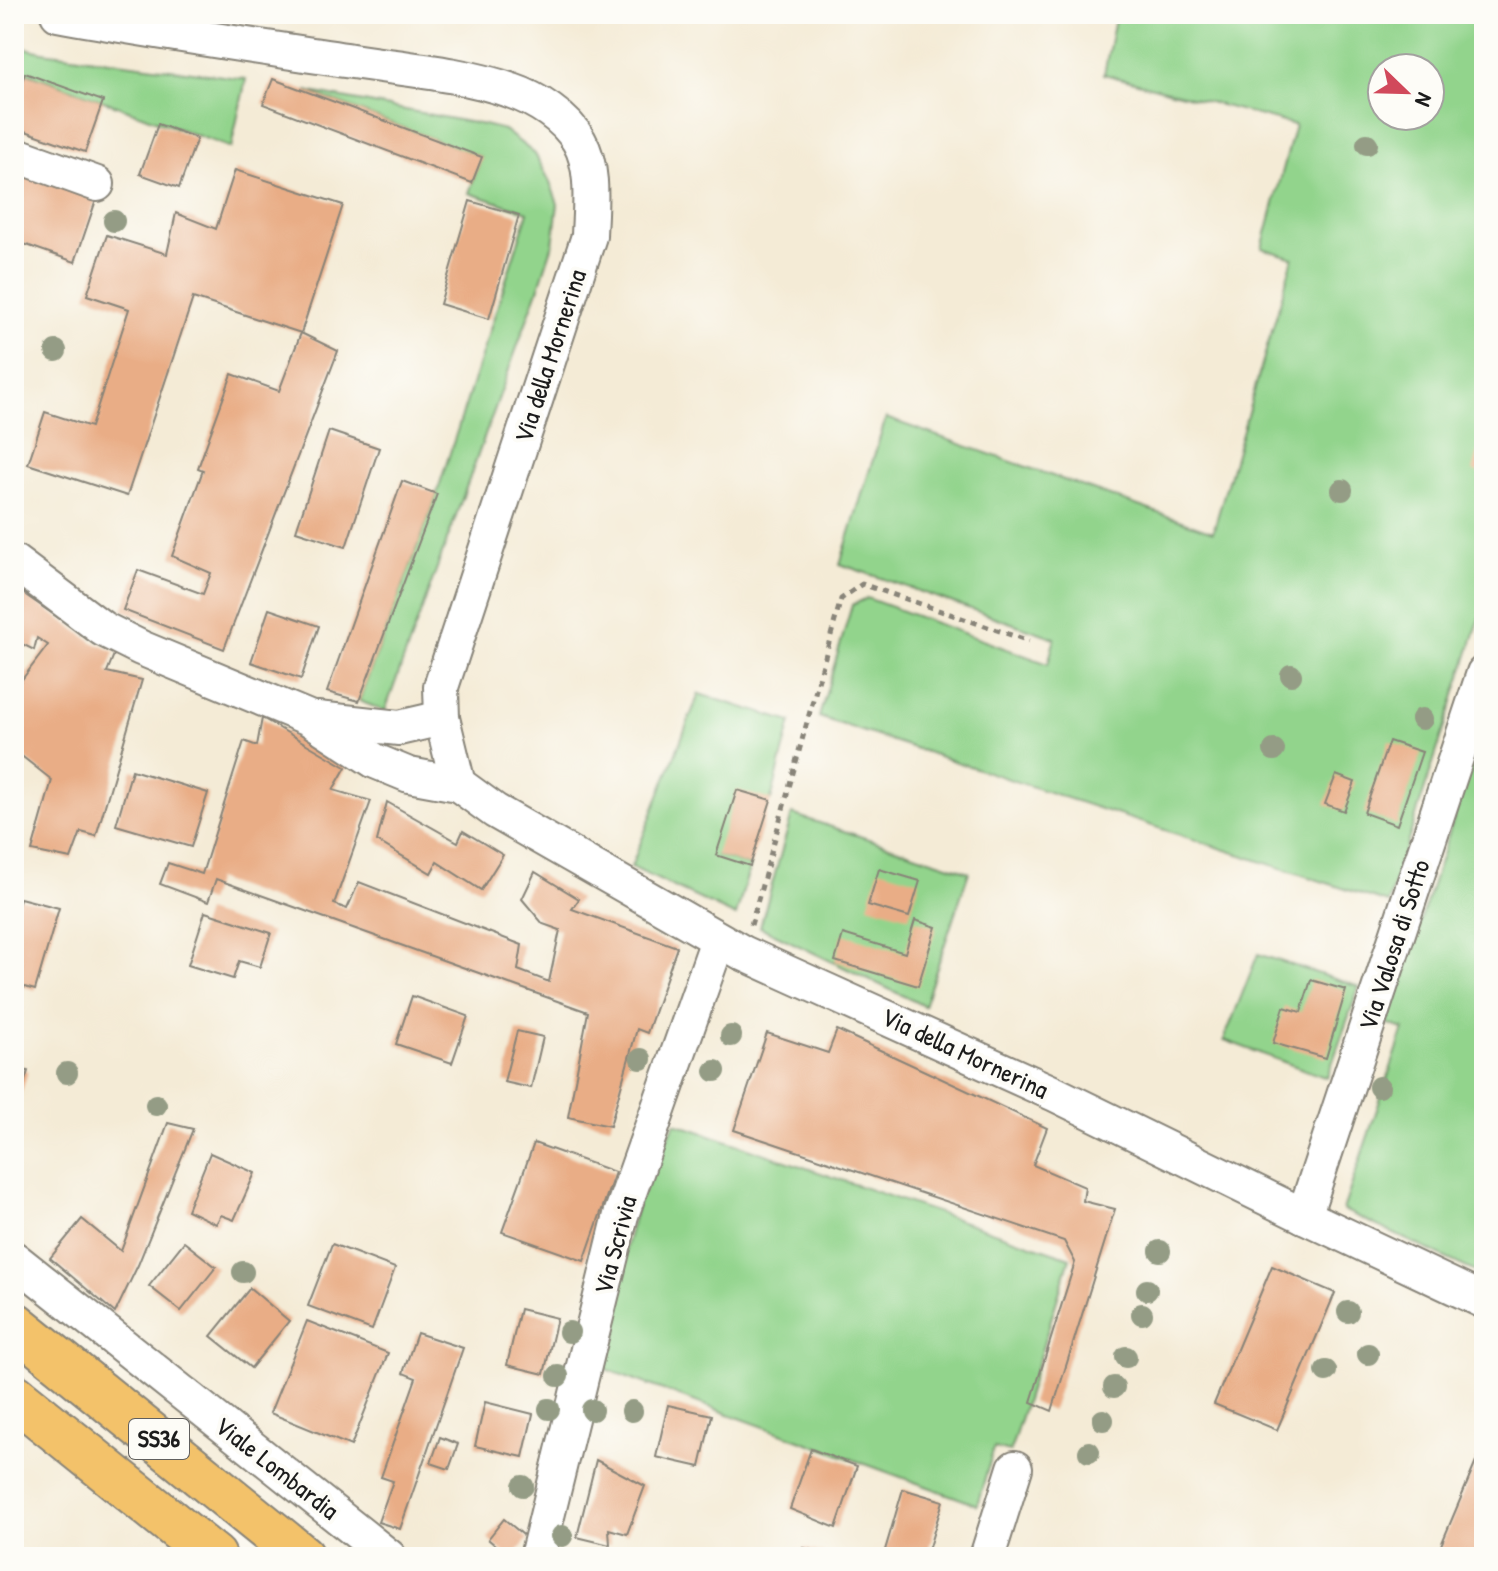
<svg xmlns="http://www.w3.org/2000/svg" width="1498" height="1571" font-family="'Patrick Hand',sans-serif">
	<rect width="100%" height="100%" fill="#fdfcf7"/>
	<filter id="ink" filterUnits="userSpaceOnUse"><feTurbulence type="fractalNoise" baseFrequency=".0125" numOctaves="2"/><feDisplacementMap in="SourceGraphic" scale="16" xChannelSelector="R" yChannelSelector="G"/><feConvolveMatrix kernelMatrix="1 2 1 2 8 2 1 2 1" color-interpolation-filters="sRGB"/></filter>
	<filter id="wash" filterUnits="userSpaceOnUse"><feTurbulence type="fractalNoise" baseFrequency=".006" numOctaves="4" result="noise"/><feDisplacementMap in="SourceGraphic" scale="32" xChannelSelector="R" yChannelSelector="G"/><feGaussianBlur stdDeviation="1.8" result="paint"/><feColorMatrix in="noise" values="0 0 0 0 0 0 0 0 0 0 0 0 0 0 0 0 0 1.4 0 .05"/><feComposite in="paint" operator="in"/></filter>
	<g filter="url(#wash)">
		<rect width="100%" height="100%" fill="#f4ebd6"/>
		<g fill="#92d48c" stroke="#577854" stroke-width="2" fill-rule="evenodd">
			<path d="M1116 14H1469L1484 19V605L1388 903 819 717 852 605 867 598 1048 664 1055 638 840 564 886 418 1213 532 1293 258 1262 248 1295 125 1104 74ZM1382 68H1430V116H1382Z"/>
			<path d="M14 45 42 52 246 79 231 148 14 68Z"/>
			<path d="M306 91 484 125 504 130 535 154 550 182 558 204 553 244 539 287 385 711 359 701 435 499 528 212 469 193 481 157Z"/>
			<path d="M699 694 791 722 771 800 717 855 750 866 736 916 631 867Z"/>
			<path d="M1484 725V1276L1343 1210 1404 1029 1387 1024Z"/>
			<path d="M792 814 969 872 924 1006 760 927Z"/>
			<path d="M1258 954 1359 987 1327 1078 1224 1040Z"/>
			<path d="M675 1123 1070 1258 1010 1452 994 1448 977 1505 595 1365 639 1197Z"/>
		</g>
		<g id="blocks">
			<g fill="#e9ad86">
				<path d="M25 73 103 101 85 152 14 127V104Z"/>
				<path d="M273 79 482 157 472 183 263 104Z"/>
				<path d="M158 124 197 138 179 188 140 174Z"/>
				<path d="M14 168 97 197 75 262 24 244 14 268Z"/>
				<path d="M235 170 343 205 301 333 193 298 127 496 28 464 45 412 91 427 129 309 87 295 107 235 167 254 176 213 216 229Z"/>
				<path d="M470 201 519 215 489 319 440 304Z"/>
				<path d="M301 333 338 351 224 649 123 610 138 570 203 594 211 573 172 556 203 470 198 468 232 374 279 391Z"/>
				<path d="M329 431 379 448 346 547 296 531Z"/>
				<path d="M1483 433H1484V474L1473 471Z"/>
				<path d="M402 481 437 494 359 701 327 692Z"/>
				<path d="M14 587 93 642 115 652 107 672 142 680 96 836 81 832 71 859 32 851 52 780 14 750V690L48 645 37 638 34 650 14 640Z"/>
				<path d="M269 609 319 626 301 679 251 662Z"/>
				<path d="M262 718 346 767 333 790 371 801 334 904 347 909 359 882 522 945 518 970 549 982 560 930 543 924 522 899 535 872 579 899 572 909 677 947 647 1033 637 1029 610 1126 568 1117 588 1012 216 879 208 902 160 884 168 863 202 874 244 741 257 746Z"/>
				<path d="M1389 741 1422 752 1397 825 1364 813Z"/>
				<path d="M132 770 208 793 191 847 116 825Z"/>
				<path d="M1336 775 1355 782 1344 811 1325 804Z"/>
				<path d="M737 790 771 800 750 866 716 855Z"/>
				<path d="M387 802 458 842 463 831 503 855 481 890 437 862 431 873 377 841Z"/>
				<path d="M879 869 920 881 909 917 868 905Z"/>
				<path d="M20 898 59 908 35 990 14 984V920Z"/>
				<path d="M205 912 271 933 260 967 239 961 233 979 188 965Z"/>
				<path d="M915 920 936 927 918 986 835 961 843 934 905 953Z"/>
				<path d="M1311 980 1346 990 1326 1058 1273 1043 1284 1007 1301 1012Z"/>
				<path d="M412 996 468 1016 452 1063 396 1044Z"/>
				<path d="M837 1030 1047 1128 1033 1165 1085 1187 1083 1201 1115 1209 1052 1411 1031 1402 1075 1262 1064 1241 734 1130 767 1033 828 1053Z"/>
				<path d="M517 1031 543 1037 531 1088 504 1082Z"/>
				<path d="M14 1066 28 1071 15 1113H14Z"/>
				<path d="M168 1123 193 1129 138 1265 115 1313 50 1258 82 1219 121 1251Z"/>
				<path d="M534 1143 615 1172 584 1261 502 1232Z"/>
				<path d="M210 1153 255 1173 234 1220 221 1215 216 1224 187 1210Z"/>
				<path d="M184 1242 216 1267 181 1311 149 1286Z"/>
				<path d="M332 1244 395 1268 372 1330 308 1306Z"/>
				<path d="M1272 1266 1335 1293 1277 1430 1214 1404Z"/>
				<path d="M250 1288 289 1321 251 1368 211 1336Z"/>
				<path d="M520 1309 557 1318 544 1374 507 1365Z"/>
				<path d="M307 1321 388 1353 351 1446 270 1413Z"/>
				<path d="M417 1333 463 1348 400 1529 378 1522 393 1481 381 1477 416 1378 403 1373Z"/>
				<path d="M485 1402 533 1414 523 1457 475 1446Z"/>
				<path d="M668 1405 712 1415 700 1467 656 1457Z"/>
				<path d="M440 1437 458 1444 449 1469 431 1463Z"/>
				<path d="M1484 1443V1557H1436Z"/>
				<path d="M811 1449 857 1466 836 1528 790 1509Z"/>
				<path d="M596 1460 645 1486 627 1534 609 1529 610 1545 577 1537Z"/>
				<path d="M903 1489 943 1501 926 1557H883Z"/>
				<path d="M504 1519 528 1539 513 1557H509L488 1539Z"/>
				<path d="M804 1548 832 1556V1557H801Z"/>
			</g>
		</g>
	</g>
	<g filter="url(#ink)">
		<use href="#blocks" fill-opacity="0" stroke="#888479" stroke-width="2"/>
		<g fill="none" stroke-linecap="round" stroke-linejoin="round">
			<defs>
				<g id="minor">
					<path d="M58 14C155 32 254 46 352 61 404 69 462 73 512 91 536 99 566 118 579 141 595 169 590 206 589 236L441 687 442 718 458 784 495 811 743 953 1055 1094 1304 1216 1484 1301"/>
					<path d="M14 154 97 184"/>
					<path d="M14 562 103 629 141 648 309 718 375 761 409 775 458 784"/>
					<path d="M317 719 399 728 442 718"/>
					<path d="M1304 1216 1484 673"/>
					<path d="M14 1259 389 1557"/>
					<path d="M537 1557 621 1215 718 940"/>
					<path d="M987 1557 1015 1468"/>
				</g>
				<g id="highway">
					<path d="M14 1324 302 1557"/>
					<path d="M14 1396 214 1557"/>
				</g>
			</defs>
			<use href="#minor" stroke="#888479" stroke-width="38"/>
			<use href="#highway" stroke="#888479" stroke-width="48"/>
			<path stroke="#888479" stroke-width="5" stroke-dasharray="6 6" stroke-linecap="butt" d="M751 925 841 599 862 584 1029 641"/>
			<use href="#minor" stroke="#fff" stroke-width="34"/>
			<use href="#highway" stroke="#f3c26a" stroke-width="44"/>
		</g>
		<g fill="#949c85">
			<circle cx="1367" cy="144" r="11"/>
			<circle cx="114" cy="221" r="11"/>
			<circle cx="56" cy="351" r="11"/>
			<circle cx="1342" cy="490" r="11"/>
			<circle cx="1291" cy="675" r="11"/>
			<circle cx="1422" cy="719" r="11"/>
			<circle cx="1274" cy="750" r="11"/>
			<circle cx="731" cy="1036" r="11"/>
			<circle cx="641" cy="1059" r="11"/>
			<circle cx="715" cy="1071" r="11"/>
			<circle cx="67" cy="1073" r="11"/>
			<circle cx="1379" cy="1087" r="11"/>
			<circle cx="156" cy="1105" r="11"/>
			<circle cx="1160" cy="1251" r="11"/>
			<circle cx="243" cy="1272" r="11"/>
			<circle cx="1147" cy="1290" r="11"/>
			<circle cx="1348" cy="1312" r="11"/>
			<circle cx="1142" cy="1314" r="11"/>
			<circle cx="569" cy="1332" r="11"/>
			<circle cx="1368" cy="1354" r="11"/>
			<circle cx="1126" cy="1357" r="11"/>
			<circle cx="1326" cy="1371" r="11"/>
			<circle cx="558" cy="1376" r="11"/>
			<circle cx="1114" cy="1387" r="11"/>
			<circle cx="549" cy="1409" r="11"/>
			<circle cx="592" cy="1410" r="11"/>
			<circle cx="632" cy="1411" r="11"/>
			<circle cx="1103" cy="1420" r="11"/>
			<circle cx="1089" cy="1452" r="11"/>
			<circle cx="523" cy="1486" r="11"/>
			<circle cx="562" cy="1536" r="11"/>
		</g>
	</g>
	<g text-anchor="middle" stroke-width="8" stroke-linejoin="round" paint-order="stroke">
		<rect fill="#fdfcf7" stroke="#605f5e" stroke-width="2" x="129" y="1419" width="60" height="40" rx="6"/>
		<g font-size="24" font-weight="bold" fill="#1c1c1c">
			<text x="159" y="1447">SS36</text>
		</g>
		<g font-size="26" fill="#1c1c1c" stroke="#fdfcf7">
			<text transform="translate(550 356) rotate(-72)" y="9">Via della Mornerina</text>
			<text transform="translate(1394 945) rotate(-72)" y="9">Via Valosa di Sotto</text>
			<text transform="translate(965 1053) rotate(25)" y="9">Via della Mornerina</text>
			<text transform="translate(615 1245) rotate(-75)" y="9">Via Scrivia</text>
			<text transform="translate(277 1468) rotate(38)" y="9">Viale Lombardia</text>
		</g>
	</g>
	<rect width="1498" height="1571" fill="none" stroke="#fdfcf7" stroke-width="48"/>
	<g transform="translate(1406 92) rotate(113)"><circle r="38" fill="#fdfcf7" stroke="#a3a29f" stroke-width="2"/>
	<path d="M0-6L14 30L0 20L-14 30Z" fill="#d1495b"/>
	<text y="-12" font-size="22" font-weight="bold" text-anchor="middle" fill="#1c1c1c">N</text>
	</g>
</svg>
